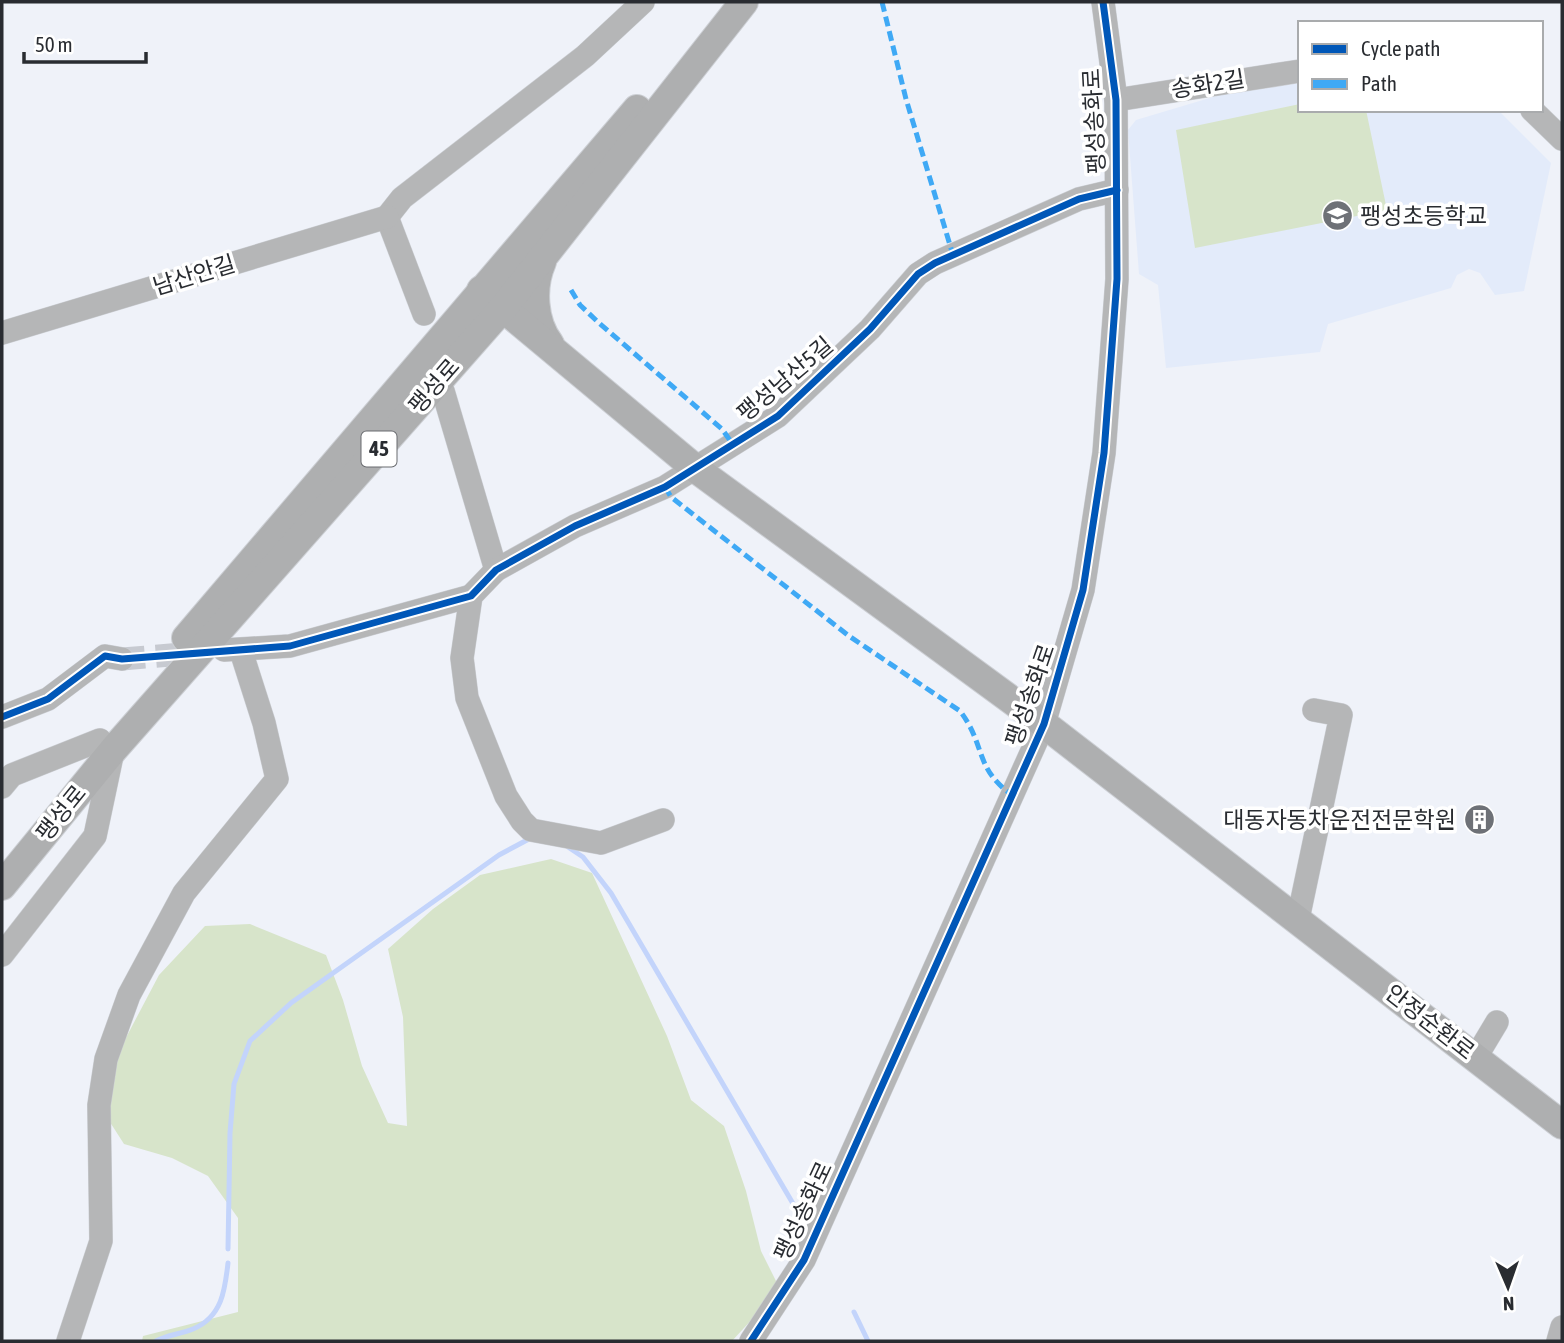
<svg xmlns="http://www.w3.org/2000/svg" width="1564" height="1343" font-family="'Asap Condensed','Noto Sans KR',sans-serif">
	<rect width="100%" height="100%" fill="#eff2f9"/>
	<path fill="#e3ebfa" d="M1300 83V110H1498L1551 163 1524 291 1495 295 1480 273 1469 269 1457 275 1451 288 1328 324 1320 352 1166 368 1158 285 1139 274 1128 130 1136 120 1223 94Z"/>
	<g fill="#d7e4ca">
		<path d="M1300 104V110H1366L1387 210 1195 248 1176 130Z"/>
		<path d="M551 859 592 873 667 1036 691 1100 724 1126 746 1191 761 1251 780 1289 732 1341H142L143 1336 238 1312V1218L208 1176 172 1158 124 1144 99 1105 120 1049 159 975 205 926 250 924 326 955 343 1000 362 1066 388 1123 407 1126 403 1017 388 949 433 909 480 875Z"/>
	</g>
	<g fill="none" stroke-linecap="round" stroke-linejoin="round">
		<g stroke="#c3d4fb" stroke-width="5">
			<path d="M568 847 583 857 611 893 795 1207"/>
			<path d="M228 1249 230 1133 234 1084 250 1041 291 1003 499 855 529 839"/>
			<path d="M854 1312 868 1341"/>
			<path d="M156 1341C167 1335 181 1334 193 1329 222 1317 225 1290 228 1263"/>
		</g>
		<path stroke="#c7cad1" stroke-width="23" stroke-dasharray="23 11" stroke-linecap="butt" d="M122 659 207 652"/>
		<defs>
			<g id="minor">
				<path d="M1116 100 1300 71"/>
				<path d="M1532 110 1562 139"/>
				<path d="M387 217 402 198 585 56 643 2"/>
				<path d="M387 217 424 314"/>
				<path d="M2 333 387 217"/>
				<path d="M443 391 496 570"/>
				<path d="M224 650 290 646 471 596"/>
				<path d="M2 717 48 699 105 656 122 659"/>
				<path d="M2 787 12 775 100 740"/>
				<path d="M663 820 601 843 531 830 522 821 506 796 467 698 462 658 471 596 496 570 575 526 665 487 778 416 870 329 918 274 935 263 1079 199 1117 190"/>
				<path d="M1298 919 1341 715 1314 710"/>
				<path d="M2 955 95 836 113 751"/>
				<path d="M1476 1057 1497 1022"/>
				<path d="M68 1341 101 1241 99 1105 106 1059 129 995 184 893 277 779 264 723 241 651"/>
				<path d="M751 1341 804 1260 1044 724 1083 590 1104 453 1117 279 1116 100 1103 2"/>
				<path d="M1558 1341 1562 1327"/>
			</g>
			<g id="major">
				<path d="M542 262C531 287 533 322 550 344"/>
				<path d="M481 290 696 469 1044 724 1562 1125"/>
				<path d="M186 638 637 109"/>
				<path d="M2 886 114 749 503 308 744 2"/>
			</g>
		</defs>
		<use href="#minor" stroke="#cccfd4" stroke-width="24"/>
		<use href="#major" stroke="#cccfd4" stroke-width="30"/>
		<use href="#minor" stroke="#b5b6b7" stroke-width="23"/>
		<use href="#major" stroke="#aeafb0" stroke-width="28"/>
		<g stroke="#3fa9f5" stroke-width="5" stroke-dasharray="10 5" stroke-linecap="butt">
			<path d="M882 2 906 99 953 255"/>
			<path d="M571 290 580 305 599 323 722 429 734 446"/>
			<path d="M665 487 671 497 849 636 960 711C986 745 974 768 1012 795"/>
		</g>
		<defs>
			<g id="cycleway">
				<path d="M2 717 48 699 105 656 122 659 290 646 471 596 496 570 575 526 665 487 778 416 870 329 918 274 935 263 1079 199 1117 190"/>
				<path d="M751 1341 804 1260 1044 724 1083 590 1104 453 1117 279 1116 100 1103 2"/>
			</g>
		</defs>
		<use href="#cycleway" stroke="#fff" stroke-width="11"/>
		<use href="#cycleway" stroke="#0057b8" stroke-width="7"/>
	</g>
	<defs>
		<symbol id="school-disc" viewBox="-11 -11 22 22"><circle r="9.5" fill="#6e7177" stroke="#fff"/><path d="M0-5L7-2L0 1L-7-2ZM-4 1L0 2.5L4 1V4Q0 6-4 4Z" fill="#fff"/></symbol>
		<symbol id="building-disc" viewBox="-11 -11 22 22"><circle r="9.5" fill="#6e7177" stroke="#fff"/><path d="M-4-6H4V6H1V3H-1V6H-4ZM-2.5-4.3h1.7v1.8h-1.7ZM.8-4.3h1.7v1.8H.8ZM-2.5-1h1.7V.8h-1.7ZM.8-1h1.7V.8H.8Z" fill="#fff"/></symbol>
	</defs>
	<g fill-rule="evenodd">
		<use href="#school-disc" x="1320" y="198" width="35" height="35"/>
		<use href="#building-disc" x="1462" y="802" width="35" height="35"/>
	</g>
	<g text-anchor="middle" stroke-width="7" stroke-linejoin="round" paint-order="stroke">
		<rect fill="#fff" stroke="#696b6f" stroke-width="2" x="361.5" y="431.5" width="35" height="35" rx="5"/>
		<g font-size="21" font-weight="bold" fill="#292c31">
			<text x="379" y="456">45</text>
		</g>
		<g font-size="23" fill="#292c31" stroke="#fff">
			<text transform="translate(1208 84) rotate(-9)" y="8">송화2길</text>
			<text transform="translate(1094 121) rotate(-93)" y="8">팽성송화로</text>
			<text transform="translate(194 275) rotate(-17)" y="8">남산안길</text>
			<text transform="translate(785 379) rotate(-40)" y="8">팽성남산5길</text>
			<text transform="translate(434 386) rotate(-49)" y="8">팽성로</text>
			<text transform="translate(1030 695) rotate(-71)" y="8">팽성송화로</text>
			<text transform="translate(61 813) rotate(-51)" y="8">팽성로</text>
			<text transform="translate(1430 1022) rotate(38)" y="8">안정순환로</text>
			<text transform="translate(803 1211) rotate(-65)" y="8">팽성송화로</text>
		</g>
		<g font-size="23" fill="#292c31" stroke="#fff" text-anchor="start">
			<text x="1360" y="224">팽성초등학교</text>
			<text x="1456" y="828" text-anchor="end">대동자동차운전전문학원</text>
		</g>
	</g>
	<rect width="1564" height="1343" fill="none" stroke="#292c31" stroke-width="7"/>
	<rect x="1298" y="21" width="245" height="91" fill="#ffffff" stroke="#a9abad" stroke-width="2"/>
	<rect x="1312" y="44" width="35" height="10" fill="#0057b8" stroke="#a9abad" stroke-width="2"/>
	<text x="1361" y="56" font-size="21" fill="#292c31">Cycle path</text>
	<rect x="1312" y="79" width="35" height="10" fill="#3fa9f5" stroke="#a9abad" stroke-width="2"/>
	<text x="1361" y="91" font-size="21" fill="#292c31">Path</text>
	<g transform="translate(1508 1287) rotate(178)" stroke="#ffffff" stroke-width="5" paint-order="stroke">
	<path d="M0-5L12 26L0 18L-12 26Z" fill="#292c31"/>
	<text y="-10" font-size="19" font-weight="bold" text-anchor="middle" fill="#292c31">N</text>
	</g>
	<path d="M24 52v10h122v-10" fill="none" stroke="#292c31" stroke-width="3.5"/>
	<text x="35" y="52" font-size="21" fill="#292c31" stroke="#ffffff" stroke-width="5" paint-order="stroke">50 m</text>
</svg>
